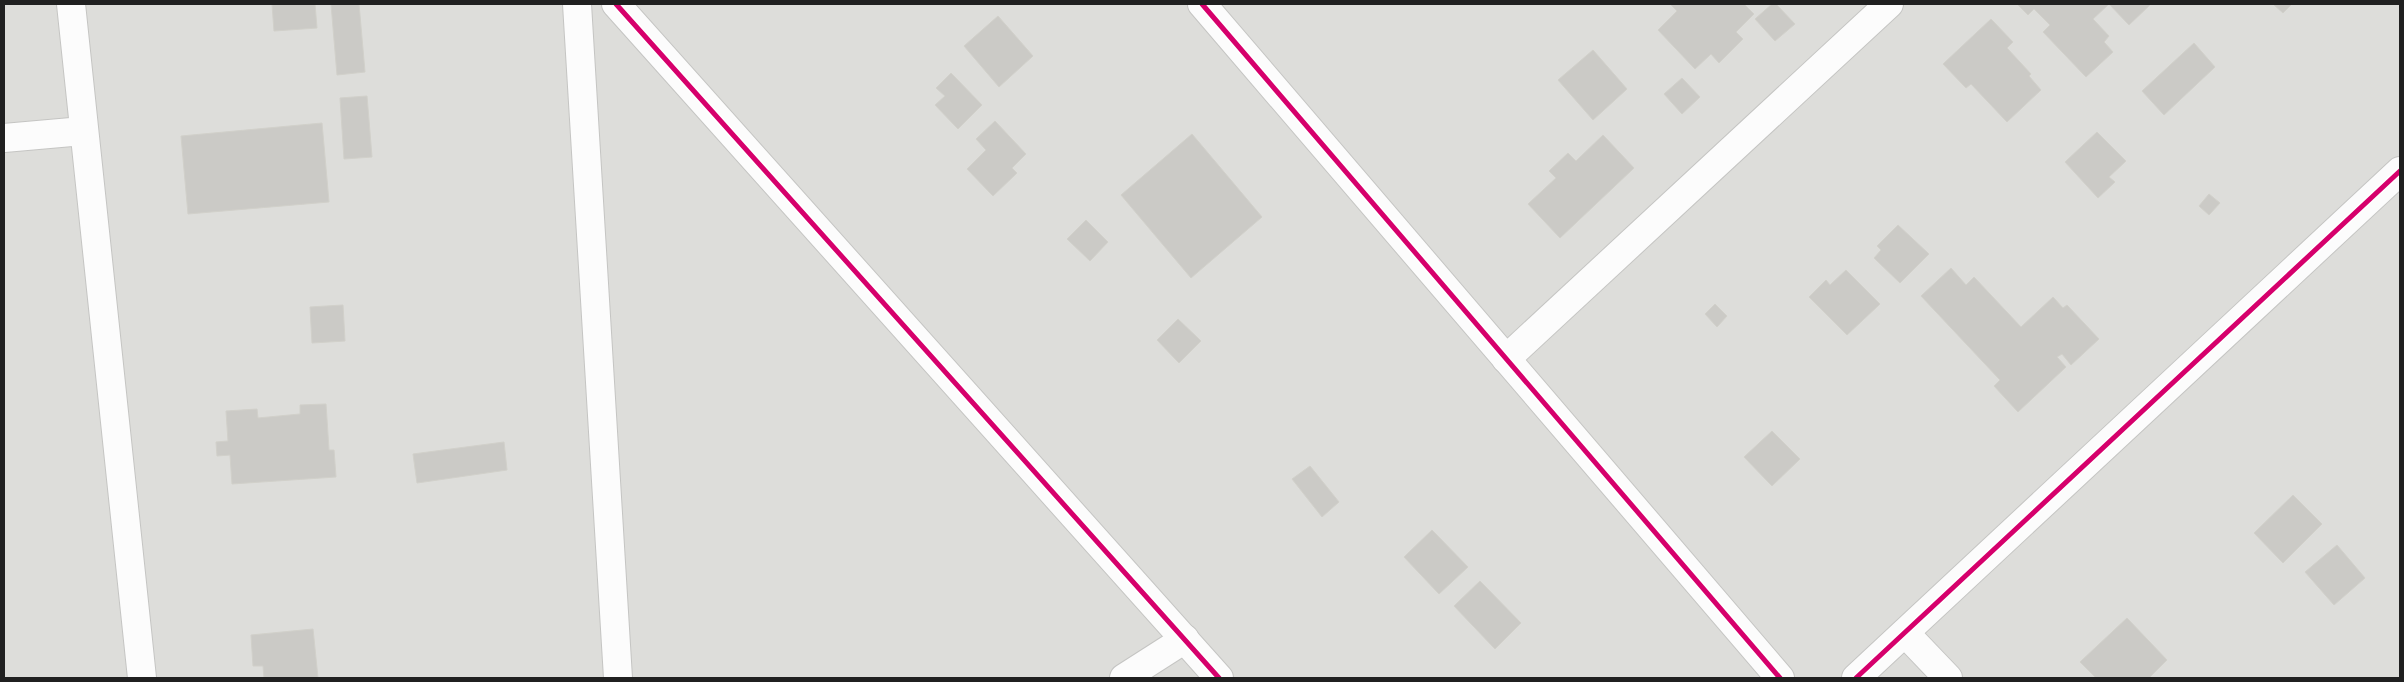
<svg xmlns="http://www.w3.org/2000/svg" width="2404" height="682" font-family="Karla,sans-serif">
	<rect width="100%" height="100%" fill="#eeeee9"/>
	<rect fill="#ddddda" x="4" y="4" width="2396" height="674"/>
	<g fill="#cbcac6" stroke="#d1d0ca">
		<path d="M272 4H315L317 28 274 31Z"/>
		<path d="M331 4H359L365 72 337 75Z"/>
		<path d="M1670 4H1744L1754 14 1736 32 1743 39 1719 63 1711 54 1695 69 1658 30 1677 11Z"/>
		<path d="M1772 4H1776L1795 24 1775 41 1755 19Z"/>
		<path d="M2017 4H2151L2129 25 2109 4 2093 19 2109 36 2104 42 2113 52 2086 77 2043 32 2050 25 2034 9 2028 15Z"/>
		<path d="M2273 4H2292L2283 13Z"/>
		<path d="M998 16 1033 56 999 87 964 46Z"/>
		<path d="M1991 19 2013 42 2007 48 2031 74 2029 76 2041 90 2007 122 1971 84 1966 88 1943 64Z"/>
		<path d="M2194 43 2215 67 2164 115 2142 91Z"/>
		<path d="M1593 50 1627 89 1593 120 1558 80Z"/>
		<path d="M951 73 982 105 958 129 935 105 945 96 936 88Z"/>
		<path d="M1682 78 1700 97 1682 114 1664 94Z"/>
		<path d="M367 96 372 157 344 159 340 98Z"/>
		<path d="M995 121 1026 154 1012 168 1017 173 993 196 967 169 986 150 976 139Z"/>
		<path d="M322 123 329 202 188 214 181 136Z"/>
		<path d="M2097 132 2126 161 2109 177 2115 182 2098 198 2065 162Z"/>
		<path d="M1192 134 1262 217 1191 278 1121 195Z"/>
		<path d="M1603 135 1634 168 1560 238 1528 204 1556 178 1549 171 1568 153 1576 161Z"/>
		<path d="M2209 194 2220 203 2209 215 2199 206Z"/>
		<path d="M1086 220 1108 242 1090 261 1067 239Z"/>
		<path d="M1898 225 1929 254 1900 283 1874 258 1881 250 1877 246Z"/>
		<path d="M1951 268 1966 285 1974 277 2021 327 2053 297 2063 308 2067 305 2099 339 2071 365 2062 354 2057 357 2066 367 2018 412 1994 386 2000 380 1921 296Z"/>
		<path d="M1846 270 1880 304 1847 335 1809 297 1826 280 1830 285Z"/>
		<path d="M1715 304 1727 316 1717 327 1705 314Z"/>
		<path d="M343 305 345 341 312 343 310 307Z"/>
		<path d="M1178 319 1201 341 1179 363 1157 340Z"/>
		<path d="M326 404 329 450H334L336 477 232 484 230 455 217 456 216 442 228 441 226 411 257 409 258 418 300 414V405Z"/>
		<path d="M1772 431 1800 459 1772 486 1744 457Z"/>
		<path d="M504 442 507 470 417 483 413 454Z"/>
		<path d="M1310 466 1339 502 1322 517 1292 479Z"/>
		<path d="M2293 495 2322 524 2283 563 2254 533Z"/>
		<path d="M1432 530 1468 567 1439 594 1404 557Z"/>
		<path d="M2337 545 2365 578 2334 605 2305 572Z"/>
		<path d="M1480 581 1521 623 1495 649 1454 606Z"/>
		<path d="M2127 618 2167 660 2149 678H2096L2080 662Z"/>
		<path d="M313 629 318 678H264L263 666H253L251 635Z"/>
	</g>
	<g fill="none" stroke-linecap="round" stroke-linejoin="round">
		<defs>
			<g id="minor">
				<path d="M71 4 142 678"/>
				<path d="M577 4 618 678"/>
				<path d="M616 4 1219 678"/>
				<path d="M1202 4 1780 678"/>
				<path d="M4 138 83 131"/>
				<path d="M1506 359 1889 4"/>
				<path d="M1905 633 1948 678"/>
				<path d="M1124 678 1185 639"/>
				<path d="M1856 678 2400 171"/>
			</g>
		</defs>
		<use href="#minor" stroke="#c5c5c3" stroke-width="30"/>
		<use href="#minor" stroke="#fcfcfc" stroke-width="28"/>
		<defs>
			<g id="cycleway">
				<path d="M616 4 1219 678"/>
				<path d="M1202 4 1780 678"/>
				<path d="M1856 678 2400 171"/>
			</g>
		</defs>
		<use href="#cycleway" stroke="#fff" stroke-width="8"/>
		<use href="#cycleway" stroke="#d6006c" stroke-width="5"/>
	</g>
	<rect width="2404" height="682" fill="none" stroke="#202020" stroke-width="10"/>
</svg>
